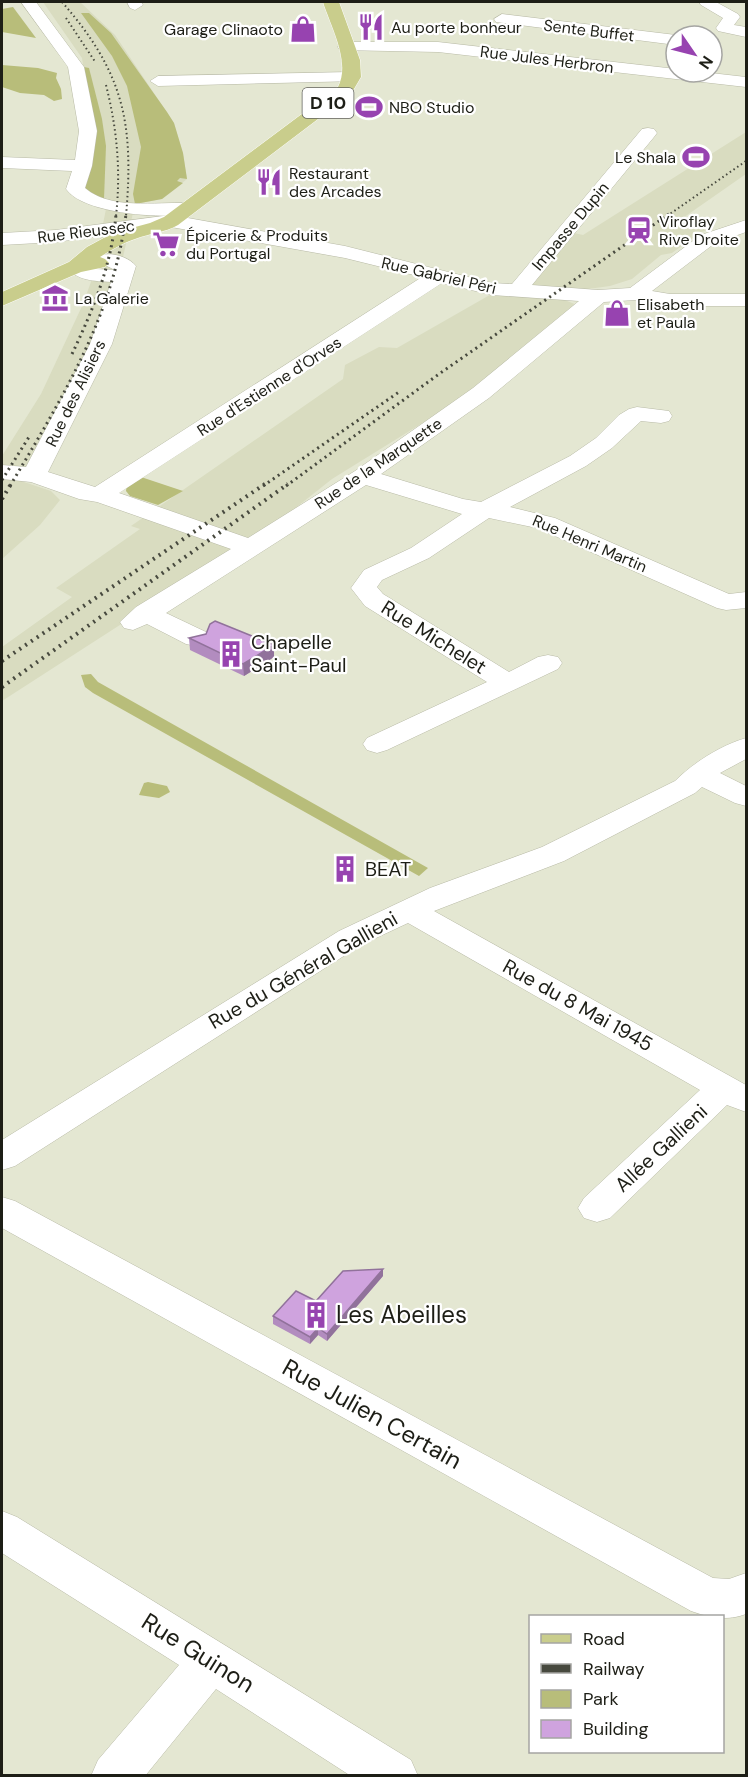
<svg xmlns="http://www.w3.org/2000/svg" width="748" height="1777" font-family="'DM Sans',sans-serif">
	<rect width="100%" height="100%" fill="#e4e7d2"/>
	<g fill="#d9dcc0">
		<path d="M43 2H80L115 35 174 123 183 153 187 179 162 199 135 204 121 266 79 376 21 481 51 491 60 500 40 525 2 559V456L41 394 83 304 92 279 107 204 85 193 94 140 82 58Z"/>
		<path d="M746 132V174L680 220 712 229 701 232 672 253 661 255 632 279 610 286 573 291 562 299 577 305 466 396 332 479 269 529 2 701V647L72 597 56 588 140 529 131 526 343 379 345 365 379 347 397 348 495 292 516 295 570 232 583 235Z"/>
	</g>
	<g fill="#b8bd7a">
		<path d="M13 7 36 38 2 32V9Z"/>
		<path d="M81 13H89L111 33 167 112 174 123 183 153 187 179 180 178 177 181 183 183 162 199 135 204 133 194 141 147 127 86 112 56Z"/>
		<path d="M2 65 38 68 57 73 56 78 61 89 62 99 54 101 44 95 20 93 2 87Z"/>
		<path d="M84 67 89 68 102 119 106 146 104 199 95 198 81 187Z"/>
		<path d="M138 476 183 491 158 505 130 496 126 491 127 484Z"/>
		<path d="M91 674 98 682 428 868 419 876 93 693 85 687 81 675Z"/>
		<path d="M148 782 167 786 170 792 159 798 139 795 144 783Z"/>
	</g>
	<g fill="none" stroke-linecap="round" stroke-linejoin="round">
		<defs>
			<g id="street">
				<path d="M21 2H36L84 67 97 131 92 166 85 188C110 210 156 202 187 203L194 205 197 209 194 213C166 220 83 214 66 189L72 171 2 168V157L75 160 79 131 68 67Z"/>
				<path d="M127 2H141L143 5 135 10 130 8Z"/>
				<path d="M699 2H716L738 14 740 17 734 25 746 27V37L718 31 716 28 723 18 701 5Z"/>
				<path d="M502 14 676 35 679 36H676V45L496 22 494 19Z"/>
				<path d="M346 42H438L676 69V72H702L746 77V87L438 52 340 50 338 47Z"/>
				<path d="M352 72 358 73 360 77 358 81 158 86 150 81 158 76Z"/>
				<path d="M648 128 654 129 657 133 654 137 532 285 598 290 630 288 701 235 746 220V232L715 243 652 291 670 294H746V306H670L635 300 604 302 489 398 381 474 463 499 481 502 570 456 596 438 619 415 629 409 637 407 669 411 672 416 669 421 661 423 641 421 612 448 586 466 510 507 555 518 729 594 746 592V608L726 610 717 608 537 528 489 518 429 558 382 580 377 587 383 594 509 672 538 657 548 655 558 657 562 663 558 669 387 750 377 753 367 750 363 744 367 738 487 682 365 606 351 588 364 570 411 548 462 514 366 485 166 613 206 632 209 638 206 644 196 646 186 644 147 624 133 630 124 628 120 622 136 607 231 549 97 502 79 499 31 482 2 479V465L26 467 90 344 111 282C95 281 76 281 66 266L69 262 76 260 96 269 115 270 101 263 98 259 101 255C112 252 129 257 136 266L112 344 48 472 95 487 422 277 345 258 171 227 164 225 161 221 164 217 171 215 345 246 492 283 512 284 642 129ZM442 283 492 295 579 301 473 388 355 471 248 538 119 493Z"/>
				<path d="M746 738V759L720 773 746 786V806L735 803 702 787 695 793 564 861 434 911 746 1085V1112L727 1105 610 1218 597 1222 584 1218 578 1208 584 1198 700 1090 408 923 361 945 15 1166 2 1170V1140L339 931 430 888 542 847 675 781C693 763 721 745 746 738Z"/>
				<path d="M2 1197 15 1201 713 1578 729 1579 746 1573V1614C728 1621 710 1618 691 1611L2 1228Z"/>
				<path d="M2 1511 17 1517 411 1760 418 1776H351L216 1689 145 1776H91L98 1760 179 1665 2 1553Z"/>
			</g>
			<path id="secondary" d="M171 215 178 217 181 221 178 225 56 242 2 245V233L56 230Z"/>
			<path id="primary" d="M323 2H339L360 60 361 77 351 94 178 225C164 233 150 233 135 239 123 243 111 250 100 257L105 259 109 263 105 267 81 272 2 306V292L69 262 87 247 113 233 150 223 164 217 338 87C351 62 331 27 323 2Z"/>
		</defs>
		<use href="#street" stroke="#b8baa6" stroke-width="1"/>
		<use href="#secondary" stroke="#b8baa6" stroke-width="1"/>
		<use href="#primary" stroke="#fff" stroke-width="1"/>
		<use href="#street" fill="#fff" fill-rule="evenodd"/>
		<use href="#secondary" fill="#fff" fill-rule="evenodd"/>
		<use href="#primary" fill="#c9cd8c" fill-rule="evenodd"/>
		<g stroke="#47493e" stroke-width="2" stroke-dasharray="1.5 3" stroke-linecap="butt">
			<path d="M62 2C124 73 134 123 126 216"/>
			<path d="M66 18 96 63"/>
			<path d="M106 85C117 129 121 170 116 216"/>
			<path d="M667 216 746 161"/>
		</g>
		<g stroke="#47493e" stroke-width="3" stroke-dasharray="2 4" stroke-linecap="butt">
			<path d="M72 354C93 310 112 264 116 214"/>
			<path d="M2 480 29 437"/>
			<path d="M10 486C61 400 114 315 126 214"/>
			<path d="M263 486 399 392"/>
			<path d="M286 486 439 374 669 214"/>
		</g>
		<g stroke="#47493e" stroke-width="4" stroke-dasharray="2 5" stroke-linecap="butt">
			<path d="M2 499 11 484"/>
			<path d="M2 661 265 484"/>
			<path d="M2 687 288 484"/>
		</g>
	</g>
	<g fill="#b28cbf">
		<path d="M189 638 274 645V657L244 676 190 650Z"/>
		<path d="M383 1276 327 1341 318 1335 310 1344 273 1324V1316Z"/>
	</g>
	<g fill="#91729b">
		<path d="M274 645V657L244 676 243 664Z"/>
		<path d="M383 1269V1276L327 1341V1334Z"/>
		<path d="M318 1328V1335L310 1344V1337Z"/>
	</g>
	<g fill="#cfa3de" stroke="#91729b" stroke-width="1.5">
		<path d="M215 621 274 645 243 664 189 638 206 634 210 624Z"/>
		<path d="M383 1269 327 1334 318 1328 310 1337 273 1316 296 1291 316 1301 343 1271Z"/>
	</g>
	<defs>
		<symbol id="restaurant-bare" viewBox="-9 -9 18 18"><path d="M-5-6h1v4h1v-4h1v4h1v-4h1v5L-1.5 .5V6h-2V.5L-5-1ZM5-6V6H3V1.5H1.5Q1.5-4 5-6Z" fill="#9743b0" stroke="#fff" stroke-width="2.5" paint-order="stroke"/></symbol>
		<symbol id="shop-bare" viewBox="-9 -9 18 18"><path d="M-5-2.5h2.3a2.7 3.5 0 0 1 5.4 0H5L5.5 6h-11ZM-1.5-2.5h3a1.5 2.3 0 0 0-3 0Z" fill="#9743b0" stroke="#fff" stroke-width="2.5" paint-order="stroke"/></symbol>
		<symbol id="stadium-bare" viewBox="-9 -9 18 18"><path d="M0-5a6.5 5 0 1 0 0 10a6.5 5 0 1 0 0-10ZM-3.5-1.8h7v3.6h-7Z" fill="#9743b0" stroke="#fff" stroke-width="2.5" paint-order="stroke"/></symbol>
		<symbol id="station-bare" viewBox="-9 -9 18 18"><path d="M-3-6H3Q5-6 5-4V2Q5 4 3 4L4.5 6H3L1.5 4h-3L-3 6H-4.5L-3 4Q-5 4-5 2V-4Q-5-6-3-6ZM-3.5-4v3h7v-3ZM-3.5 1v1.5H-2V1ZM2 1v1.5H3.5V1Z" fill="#9743b0" stroke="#fff" stroke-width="2.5" paint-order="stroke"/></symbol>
		<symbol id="supermarket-bare" viewBox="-9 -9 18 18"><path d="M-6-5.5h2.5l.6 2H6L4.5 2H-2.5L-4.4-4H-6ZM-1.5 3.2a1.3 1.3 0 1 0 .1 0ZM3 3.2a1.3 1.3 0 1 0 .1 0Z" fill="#9743b0" stroke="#fff" stroke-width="2.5" paint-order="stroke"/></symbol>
		<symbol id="museum-bare" viewBox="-9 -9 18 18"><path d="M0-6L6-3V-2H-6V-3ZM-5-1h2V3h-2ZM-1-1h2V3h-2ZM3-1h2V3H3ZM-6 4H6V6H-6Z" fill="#9743b0" stroke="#fff" stroke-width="2.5" paint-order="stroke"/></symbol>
		<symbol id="building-bare" viewBox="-9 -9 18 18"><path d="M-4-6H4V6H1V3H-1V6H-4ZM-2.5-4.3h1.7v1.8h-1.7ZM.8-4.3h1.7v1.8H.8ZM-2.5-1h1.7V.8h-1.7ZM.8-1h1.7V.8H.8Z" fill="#9743b0" stroke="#fff" stroke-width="2.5" paint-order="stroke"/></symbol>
	</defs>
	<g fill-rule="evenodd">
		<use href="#restaurant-bare" x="352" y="8" width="38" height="38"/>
		<use href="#shop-bare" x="284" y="10" width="38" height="38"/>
		<use href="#stadium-bare" x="350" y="88" width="38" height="38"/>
		<use href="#stadium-bare" x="677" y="138" width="38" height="38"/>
		<use href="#restaurant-bare" x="250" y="163" width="38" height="38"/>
		<use href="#station-bare" x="620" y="211" width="38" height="38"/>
		<use href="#supermarket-bare" x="147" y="225" width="38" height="38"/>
		<use href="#museum-bare" x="36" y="279" width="38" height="38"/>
		<use href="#shop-bare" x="598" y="294" width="38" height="38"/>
		<use href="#building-bare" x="212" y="635" width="38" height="38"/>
		<use href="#building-bare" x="326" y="850" width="38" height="38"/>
		<use href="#building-bare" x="297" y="1296" width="38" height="38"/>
	</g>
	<g text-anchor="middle" stroke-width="4.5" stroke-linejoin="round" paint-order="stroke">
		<g font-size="16" fill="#1d1e16" stroke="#fff" text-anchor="start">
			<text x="391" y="33">Au porte bonheur</text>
			<text x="283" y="35" text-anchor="end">Garage Clinaoto</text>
			<text x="389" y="113">NBO Studio</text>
			<text x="676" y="163" text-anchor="end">Le Shala</text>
			<text x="289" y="179">Restaurant<tspan x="289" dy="18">des Arcades</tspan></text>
			<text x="659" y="227">Viroflay<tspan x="659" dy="18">Rive Droite</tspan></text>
			<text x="186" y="241">Épicerie &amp; Produits<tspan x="186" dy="18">du Portugal</tspan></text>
			<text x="75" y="304">La Galerie</text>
			<text x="637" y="310">Elisabeth<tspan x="637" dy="18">et Paula</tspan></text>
		</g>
		<g font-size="16" fill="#1d1e16" stroke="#fff">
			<text transform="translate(589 30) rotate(7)" y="6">Sente Buffet</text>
			<text transform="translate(547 59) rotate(7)" y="6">Rue Jules Herbron</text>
			<text transform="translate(570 226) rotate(-50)" y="6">Impasse Dupin</text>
			<text transform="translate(86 231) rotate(-7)" y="6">Rue Rieussec</text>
			<text transform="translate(439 275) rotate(13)" y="6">Rue Gabriel Péri</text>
			<text transform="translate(269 386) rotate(-33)" y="6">Rue d'Estienne d'Orves</text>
			<text transform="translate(75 393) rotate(-64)" y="6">Rue des Alisiers</text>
			<text transform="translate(378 463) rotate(-34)" y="6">Rue de la Marquette</text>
			<text transform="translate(590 543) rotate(23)" y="6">Rue Henri Martin</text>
		</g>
		<rect fill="#fff" stroke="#61625c" stroke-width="1.5" x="302.5" y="88" width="51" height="30" rx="4.5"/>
		<g font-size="18" font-weight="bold" fill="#1d1e16">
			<text x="328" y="109">D 10</text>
		</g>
		<g font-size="20" fill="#1d1e16" stroke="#fff">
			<text transform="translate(434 637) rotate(32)" y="7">Rue Michelet</text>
			<text transform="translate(303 970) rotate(-30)" y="7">Rue du Général Gallieni</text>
			<text transform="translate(578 1005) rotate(29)" y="7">Rue du 8 Mai 1945</text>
			<text transform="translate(661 1148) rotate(-43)" y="7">Allée Gallieni</text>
		</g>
		<g font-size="20" fill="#1d1e16" stroke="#fff" text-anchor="start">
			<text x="251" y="649">Chapelle<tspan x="251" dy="23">Saint-Paul</tspan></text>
			<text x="365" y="876">BEAT</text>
		</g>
		<g font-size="24" fill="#1d1e16" stroke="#fff" text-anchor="start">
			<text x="336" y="1323">Les Abeilles</text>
		</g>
		<g font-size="24" fill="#1d1e16" stroke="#fff">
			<text transform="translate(372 1414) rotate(29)" y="8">Rue Julien Certain</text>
			<text transform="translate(198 1653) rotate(32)" y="8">Rue Guinon</text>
		</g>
	</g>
	<rect width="748" height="1777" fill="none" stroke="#1d1e16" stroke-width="6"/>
	<rect x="529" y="1615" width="195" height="138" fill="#ffffff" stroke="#a5a5a2" stroke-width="1.5"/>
	<rect x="541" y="1634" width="30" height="9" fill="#c9cd8c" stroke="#a5a5a2" stroke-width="1.5"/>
	<text x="583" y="1645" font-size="18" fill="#1d1e16">Road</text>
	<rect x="541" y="1664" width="30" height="9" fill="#47493e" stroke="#a5a5a2" stroke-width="1.5"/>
	<text x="583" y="1675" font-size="18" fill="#1d1e16">Railway</text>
	<rect x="541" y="1690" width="30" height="18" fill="#b8bd7a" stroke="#a5a5a2" stroke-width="1.5"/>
	<text x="583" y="1705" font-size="18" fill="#1d1e16">Park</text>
	<rect x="541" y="1720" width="30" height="18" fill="#cfa3de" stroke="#a5a5a2" stroke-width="1.5"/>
	<text x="583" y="1735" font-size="18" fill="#1d1e16">Building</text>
	<g transform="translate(694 54) rotate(125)"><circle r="28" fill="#ffffff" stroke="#a5a5a2" stroke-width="1.5"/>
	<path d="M0-4.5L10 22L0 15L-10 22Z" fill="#9743b0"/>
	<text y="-9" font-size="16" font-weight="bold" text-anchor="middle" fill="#1d1e16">N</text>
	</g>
</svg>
